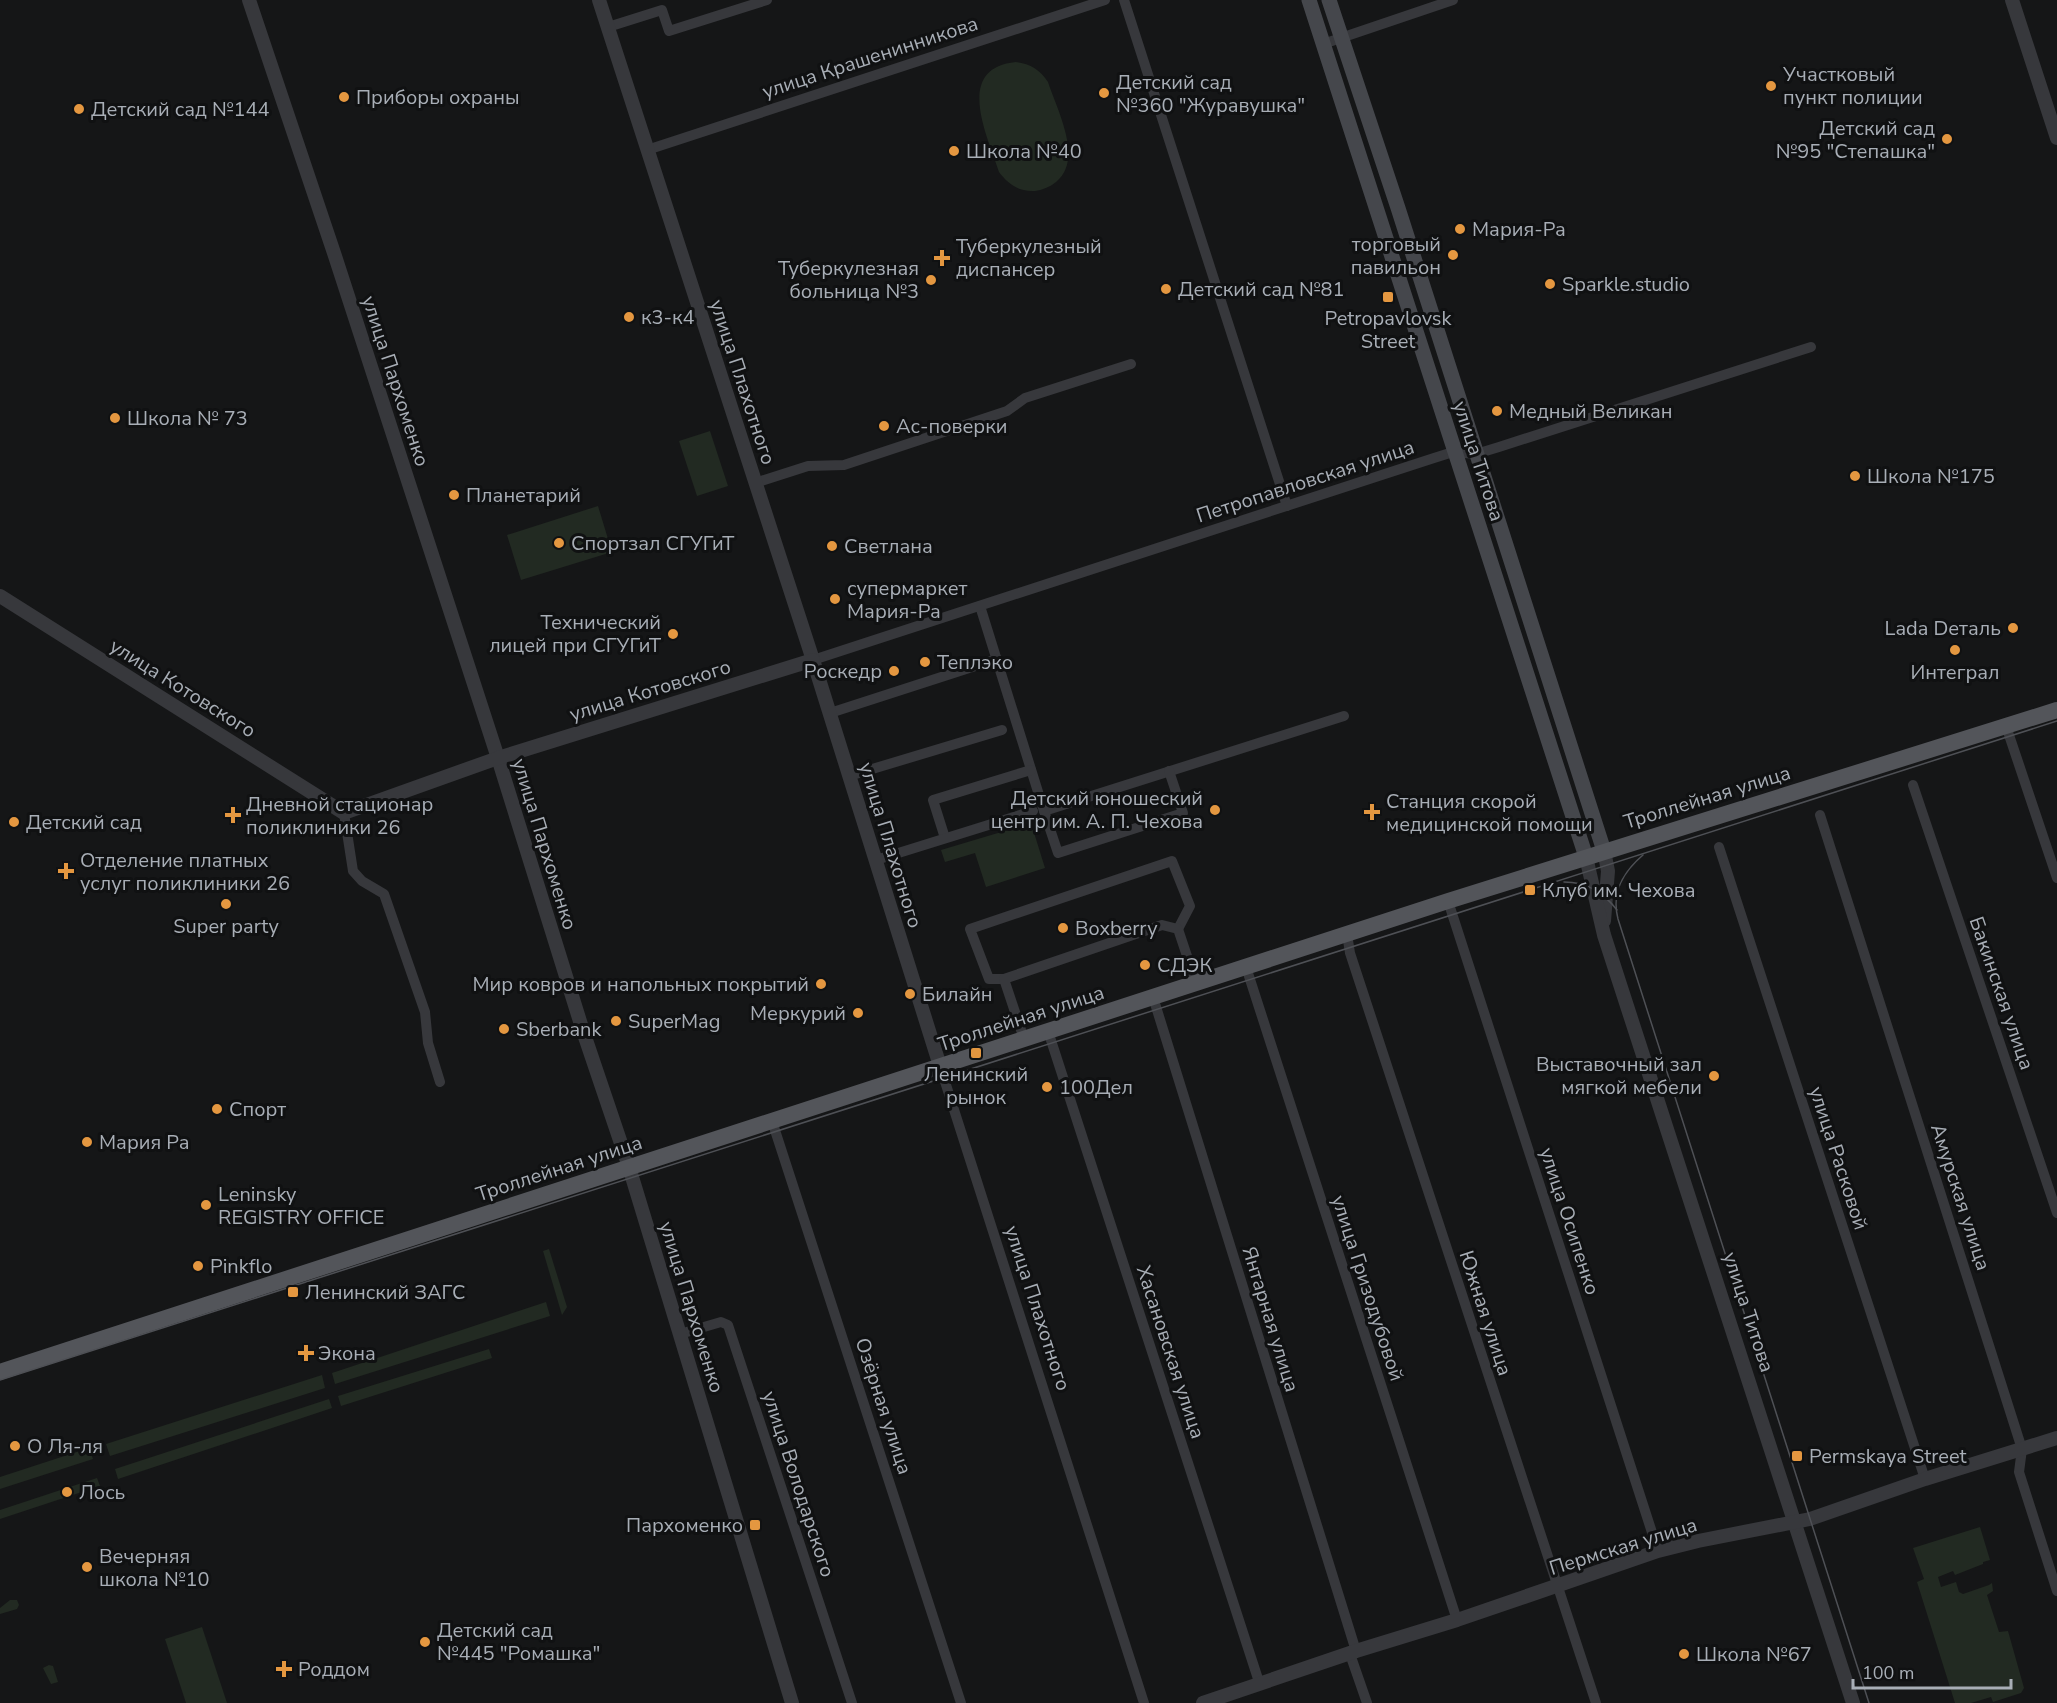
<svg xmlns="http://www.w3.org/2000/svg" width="2057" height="1703" font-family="'Nunito Sans',sans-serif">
	<rect width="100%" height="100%" fill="#151617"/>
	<g fill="#222a22">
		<path d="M1016 62C1031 64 1040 70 1048 82 1057 110 1084 159 1056 182 1050 187 1042 190 1035 191 1019 192 1008 184 999 172 988 137 953 68 1016 62Z"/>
		<path d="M710 431 728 486 697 496 679 441Z"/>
		<path d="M598 506 612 552 521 580 507 535Z"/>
		<path d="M1031 823 1045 868 986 887 975 853 945 862 941 850Z"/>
		<path d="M549 1249 567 1307 562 1315 543 1251Z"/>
		<path d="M546 1302 550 1316 335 1384 332 1373Z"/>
		<path d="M489 1349 492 1358 341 1406 338 1396Z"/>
		<path d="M322 1375 325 1388 110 1456 106 1444Z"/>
		<path d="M329 1399 332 1408 118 1479 115 1469Z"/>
		<path d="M89 1448 93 1459 0 1489V1477Z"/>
		<path d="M97 1478 100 1486 0 1519V1510Z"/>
		<path d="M1980 1527 1990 1560 1983 1562V1564L1955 1575 1953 1571 1938 1577 1941 1587 1956 1582 1959 1592 1963 1594 1989 1585 1992 1583 1993 1591 1987 1595 1999 1632 2008 1631 2024 1688 2021 1693 1993 1702 1991 1697 1971 1703H1955L1917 1582 1924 1579 1913 1548Z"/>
		<path d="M10 1600H17L19 1605 17 1609 0 1614V1608Z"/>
		<path d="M202 1627 227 1703H186L165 1639Z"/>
		<path d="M49 1665 53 1666 58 1682 51 1684 43 1668Z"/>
	</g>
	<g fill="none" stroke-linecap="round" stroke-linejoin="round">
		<g stroke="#37383c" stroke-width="10">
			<path d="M1124 0 1287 506"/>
			<path d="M608 27 662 10 669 31 767 0"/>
			<path d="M1323 44 1453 0"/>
			<path d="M647 150 1105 0"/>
			<path d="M755 483 808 466 844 465 1007 411 1025 398 1131 364"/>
			<path d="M980 606 1044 811 1344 716"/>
			<path d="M813 660 1434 458 1453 452 1476 454 1499 447 1811 347"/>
			<path d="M830 713 997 659"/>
			<path d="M2006 726 2057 878"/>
			<path d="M849 776 1002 730"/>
			<path d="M1913 785 2057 1213"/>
			<path d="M1044 811 1058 853 1183 813 1169 771"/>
			<path d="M344 813 353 871 362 881 384 894 425 1012 428 1043 440 1082"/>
			<path d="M1820 815 2022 1449 2019 1472 2057 1591"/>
			<path d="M945 838 933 800 1031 770"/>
			<path d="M1719 847 1925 1479"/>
			<path d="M876 860 1033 811"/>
			<path d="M1448 901 1658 1551"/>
			<path d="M1347 934 1350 953 1596 1703"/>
			<path d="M1246 967 1457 1620"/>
			<path d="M1004 979H989L970 929 1172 861 1190 906 1178 929"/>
			<path d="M1153 997 1356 1651"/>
			<path d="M1048 1031 1260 1685"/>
			<path d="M1024 1039 1004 979 1162 925 1178 929 1196 983"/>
			<path d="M940 1066 1144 1703"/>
			<path d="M772 1121 961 1703"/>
			<path d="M680 1334 721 1322 728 1325 852 1703"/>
			<path d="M1350 1654 1367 1703"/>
		</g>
		<g stroke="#37383c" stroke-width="14">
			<path d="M249 0 335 256 498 758 583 1031 629 1167 792 1703"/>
			<path d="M599 0 813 660 940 1066"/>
			<path d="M2012 0 2057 138"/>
			<path d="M0 596 344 813 498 758 813 660"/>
			<path d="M1604 851 1608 871 1604 921"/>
			<path d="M1586 857 1604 935 1853 1703"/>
			<path d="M1203 1703 1356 1651 1457 1620 1658 1551 1698 1541 1810 1519 1925 1479 2057 1438"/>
		</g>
		<g stroke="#45474c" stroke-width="15">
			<path d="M1309 0 1586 857"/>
			<path d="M1329 0 1398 208 1604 851"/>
		</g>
		<path stroke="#53555a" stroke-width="16" d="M0 1372 1448 901 2057 710"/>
		<g stroke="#4e5055" stroke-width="1.5">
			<path d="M1643 855C1623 872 1611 892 1618 919L1869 1703"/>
			<path d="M1564 882C1587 882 1603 892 1617 910"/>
			<path d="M0 1380 2057 721"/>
		</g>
	</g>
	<g fill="#e49740" stroke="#101112" stroke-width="2">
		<circle cx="1771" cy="86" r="6"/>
		<circle cx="1104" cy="93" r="6"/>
		<circle cx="344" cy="97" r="6"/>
		<circle cx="79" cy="109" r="6"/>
		<circle cx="1947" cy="139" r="6"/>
		<circle cx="954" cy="151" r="6"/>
		<circle cx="1460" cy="229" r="6"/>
		<circle cx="1453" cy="255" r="6"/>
		<path d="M939 249h6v6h6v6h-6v6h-6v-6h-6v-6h6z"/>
		<circle cx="931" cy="280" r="6"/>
		<circle cx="1550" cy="284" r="6"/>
		<circle cx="1166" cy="289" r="6"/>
		<rect x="1382" y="291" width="12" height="12" rx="3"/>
		<circle cx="629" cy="317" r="6"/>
		<circle cx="1497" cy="411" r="6"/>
		<circle cx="115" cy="418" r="6"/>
		<circle cx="884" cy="426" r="6"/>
		<circle cx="1855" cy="476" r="6"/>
		<circle cx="454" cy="495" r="6"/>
		<circle cx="559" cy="543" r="6"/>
		<circle cx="832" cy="546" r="6"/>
		<circle cx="835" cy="599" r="6"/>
		<circle cx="2013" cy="628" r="6"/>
		<circle cx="673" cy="634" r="6"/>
		<circle cx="1955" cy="650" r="6"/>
		<circle cx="925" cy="662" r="6"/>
		<circle cx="894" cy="671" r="6"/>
		<circle cx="1215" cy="810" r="6"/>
		<path d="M1369 803h6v6h6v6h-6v6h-6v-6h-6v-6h6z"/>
		<path d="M230 806h6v6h6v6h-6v6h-6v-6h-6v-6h6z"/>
		<circle cx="14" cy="822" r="6"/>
		<path d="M63 862h6v6h6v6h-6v6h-6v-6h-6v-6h6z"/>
		<rect x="1524" y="884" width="12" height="12" rx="3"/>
		<circle cx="226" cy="904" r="6"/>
		<circle cx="1063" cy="928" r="6"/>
		<circle cx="1145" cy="965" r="6"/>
		<circle cx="821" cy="984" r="6"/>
		<circle cx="910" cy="994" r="6"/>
		<circle cx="858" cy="1013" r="6"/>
		<circle cx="616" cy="1021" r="6"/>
		<circle cx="504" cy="1029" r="6"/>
		<rect x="970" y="1047" width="12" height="12" rx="3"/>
		<circle cx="1714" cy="1076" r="6"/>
		<circle cx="1047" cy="1087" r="6"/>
		<circle cx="217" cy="1109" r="6"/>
		<circle cx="87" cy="1142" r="6"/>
		<circle cx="206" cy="1205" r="6"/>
		<circle cx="198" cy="1266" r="6"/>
		<rect x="287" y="1286" width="12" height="12" rx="3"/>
		<path d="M303 1344h6v6h6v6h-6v6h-6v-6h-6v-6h6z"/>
		<circle cx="15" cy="1446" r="6"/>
		<rect x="1791" y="1450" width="12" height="12" rx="3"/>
		<circle cx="67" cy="1492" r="6"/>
		<rect x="749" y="1519" width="12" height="12" rx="3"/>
		<circle cx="87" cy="1567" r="6"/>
		<circle cx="425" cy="1642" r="6"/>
		<circle cx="1684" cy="1654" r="6"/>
		<path d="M281 1660h6v6h6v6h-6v6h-6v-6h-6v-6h6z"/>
	</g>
	<g text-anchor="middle" stroke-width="6" stroke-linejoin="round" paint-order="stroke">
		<g font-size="20" fill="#a8aeb6" stroke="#101112">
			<text transform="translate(870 57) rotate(-18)" y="7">улица Крашенинникова</text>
			<text transform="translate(396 381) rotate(72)" y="7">улица Пархоменко</text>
			<text transform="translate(743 382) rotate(72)" y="7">улица Плахотного</text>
			<text transform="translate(1479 461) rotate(72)" y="7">улица Титова</text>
			<text transform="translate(1305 481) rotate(-18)" y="7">Петропавловская улица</text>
			<text transform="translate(183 688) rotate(32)" y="7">улица Котовского</text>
			<text transform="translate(650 690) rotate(-17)" y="7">улица Котовского</text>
			<text transform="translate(1707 797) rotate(-17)" y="7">Троллейная улица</text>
			<text transform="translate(545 844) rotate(73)" y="7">улица Пархоменко</text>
			<text transform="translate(891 845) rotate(73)" y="7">улица Плахотного</text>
			<text transform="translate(2002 993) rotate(71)" y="7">Бакинская улица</text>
			<text transform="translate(1021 1018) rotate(-18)" y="7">Троллейная улица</text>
			<text transform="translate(1839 1158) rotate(72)" y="7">улица Расковой</text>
			<text transform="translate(559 1168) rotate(-18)" y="7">Троллейная улица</text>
			<text transform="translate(1961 1197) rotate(72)" y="7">Амурская улица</text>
			<text transform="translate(1570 1221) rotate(72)" y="7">улица Осипенко</text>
			<text transform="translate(1368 1288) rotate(72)" y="7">улица Гризодубовой</text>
			<text transform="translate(692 1307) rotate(73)" y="7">улица Пархоменко</text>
			<text transform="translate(1038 1308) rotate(72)" y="7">улица Плахотного</text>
			<text transform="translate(1749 1312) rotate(72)" y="7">улица Титова</text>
			<text transform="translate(1486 1313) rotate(72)" y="7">Южная улица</text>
			<text transform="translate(1271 1319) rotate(73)" y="7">Янтарная улица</text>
			<text transform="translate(1171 1352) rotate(72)" y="7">Хасановская улица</text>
			<text transform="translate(884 1406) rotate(72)" y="7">Озёрная улица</text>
			<text transform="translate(799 1484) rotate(72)" y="7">улица Володарского</text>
			<text transform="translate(1623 1546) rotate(-17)" y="7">Пермская улица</text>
		</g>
		<g font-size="20" fill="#a8aeb6" stroke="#101112" text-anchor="start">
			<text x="1783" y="81">Участковый<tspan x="1783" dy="23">пункт полиции</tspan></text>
			<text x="1116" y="89">Детский сад<tspan x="1116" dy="23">№360 "Журавушка"</tspan></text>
			<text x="356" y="104">Приборы охраны</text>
			<text x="91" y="116">Детский сад №144</text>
			<text x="1935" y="135" text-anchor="end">Детский сад<tspan x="1935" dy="23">№95 "Степашка"</tspan></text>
			<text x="966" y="158">Школа №40</text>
			<text x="1472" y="236">Мария-Ра</text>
			<text x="1441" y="251" text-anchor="end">торговый<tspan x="1441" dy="23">павильон</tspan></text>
			<text x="956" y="253">Туберкулезный<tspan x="956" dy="23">диспансер</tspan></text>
			<text x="919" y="275" text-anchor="end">Туберкулезная<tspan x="919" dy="23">больница №3</tspan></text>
			<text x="1562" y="291">Sparkle.studio</text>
			<text x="1178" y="296">Детский сад №81</text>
			<text x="641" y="324">к3-к4</text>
			<text x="1388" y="325" text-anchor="middle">Petropavlovsk<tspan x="1388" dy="23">Street</tspan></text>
			<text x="1509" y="418">Медный Великан</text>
			<text x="127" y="425">Школа № 73</text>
			<text x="896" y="433">Ас-поверки</text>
			<text x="1867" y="483">Школа №175</text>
			<text x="466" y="502">Планетарий</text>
			<text x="571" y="550">Спортзал СГУГиТ</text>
			<text x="844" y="553">Светлана</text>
			<text x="847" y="595">супермаркет<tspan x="847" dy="23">Мария-Ра</tspan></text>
			<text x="661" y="629" text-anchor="end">Технический<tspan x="661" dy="23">лицей при СГУГиТ</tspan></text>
			<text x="2001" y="635" text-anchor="end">Lada Dеталь</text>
			<text x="937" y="669">Теплэко</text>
			<text x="882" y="678" text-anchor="end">Роскедр</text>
			<text x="1955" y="679" text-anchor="middle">Интеграл</text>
			<text x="1203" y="805" text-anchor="end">Детский юношеский<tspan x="1203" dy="23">центр им. А. П. Чехова</tspan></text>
			<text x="1386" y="808">Станция скорой<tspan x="1386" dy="23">медицинской помощи</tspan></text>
			<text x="246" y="811">Дневной стационар<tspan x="246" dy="23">поликлиники 26</tspan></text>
			<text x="26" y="829">Детский сад</text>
			<text x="80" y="867">Отделение платных<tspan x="80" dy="23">услуг поликлиники 26</tspan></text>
			<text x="1542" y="897">Клуб им. Чехова</text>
			<text x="226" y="933" text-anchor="middle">Super party</text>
			<text x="1075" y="935">Boxberry</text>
			<text x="1157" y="972">СДЭК</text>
			<text x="809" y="991" text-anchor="end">Мир ковров и напольных покрытий</text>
			<text x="922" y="1001">Билайн</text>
			<text x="846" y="1020" text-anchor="end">Меркурий</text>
			<text x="628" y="1028">SuperMag</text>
			<text x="516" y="1036">Sberbank</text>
			<text x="1702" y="1071" text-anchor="end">Выставочный зал<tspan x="1702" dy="23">мягкой мебели</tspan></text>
			<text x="976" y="1081" text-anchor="middle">Ленинский<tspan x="976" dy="23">рынок</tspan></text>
			<text x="1059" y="1094">100Дел</text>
			<text x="229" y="1116">Спорт</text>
			<text x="99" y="1149">Мария Ра</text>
			<text x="218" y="1201">Leninsky<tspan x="218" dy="23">REGISTRY OFFICE</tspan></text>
			<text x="210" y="1273">Pinkflo</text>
			<text x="305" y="1299">Ленинский ЗАГС</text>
			<text x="318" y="1360">Экона</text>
			<text x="27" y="1453">О Ля-ля</text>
			<text x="1809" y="1463">Permskaya Street</text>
			<text x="79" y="1499">Лось</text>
			<text x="743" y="1532" text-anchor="end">Пархоменко</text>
			<text x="99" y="1563">Вечерняя<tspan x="99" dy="23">школа №10</tspan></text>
			<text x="437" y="1637">Детский сад<tspan x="437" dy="23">№445 "Ромашка"</tspan></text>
			<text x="1696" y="1661">Школа №67</text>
			<text x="298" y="1676">Роддом</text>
		</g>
	</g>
	<path d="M1853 1679v9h158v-9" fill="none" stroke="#a8aeb6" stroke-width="3"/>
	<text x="1862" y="1679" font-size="18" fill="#a8aeb6" stroke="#101112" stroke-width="4.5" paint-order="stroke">100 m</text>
</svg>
